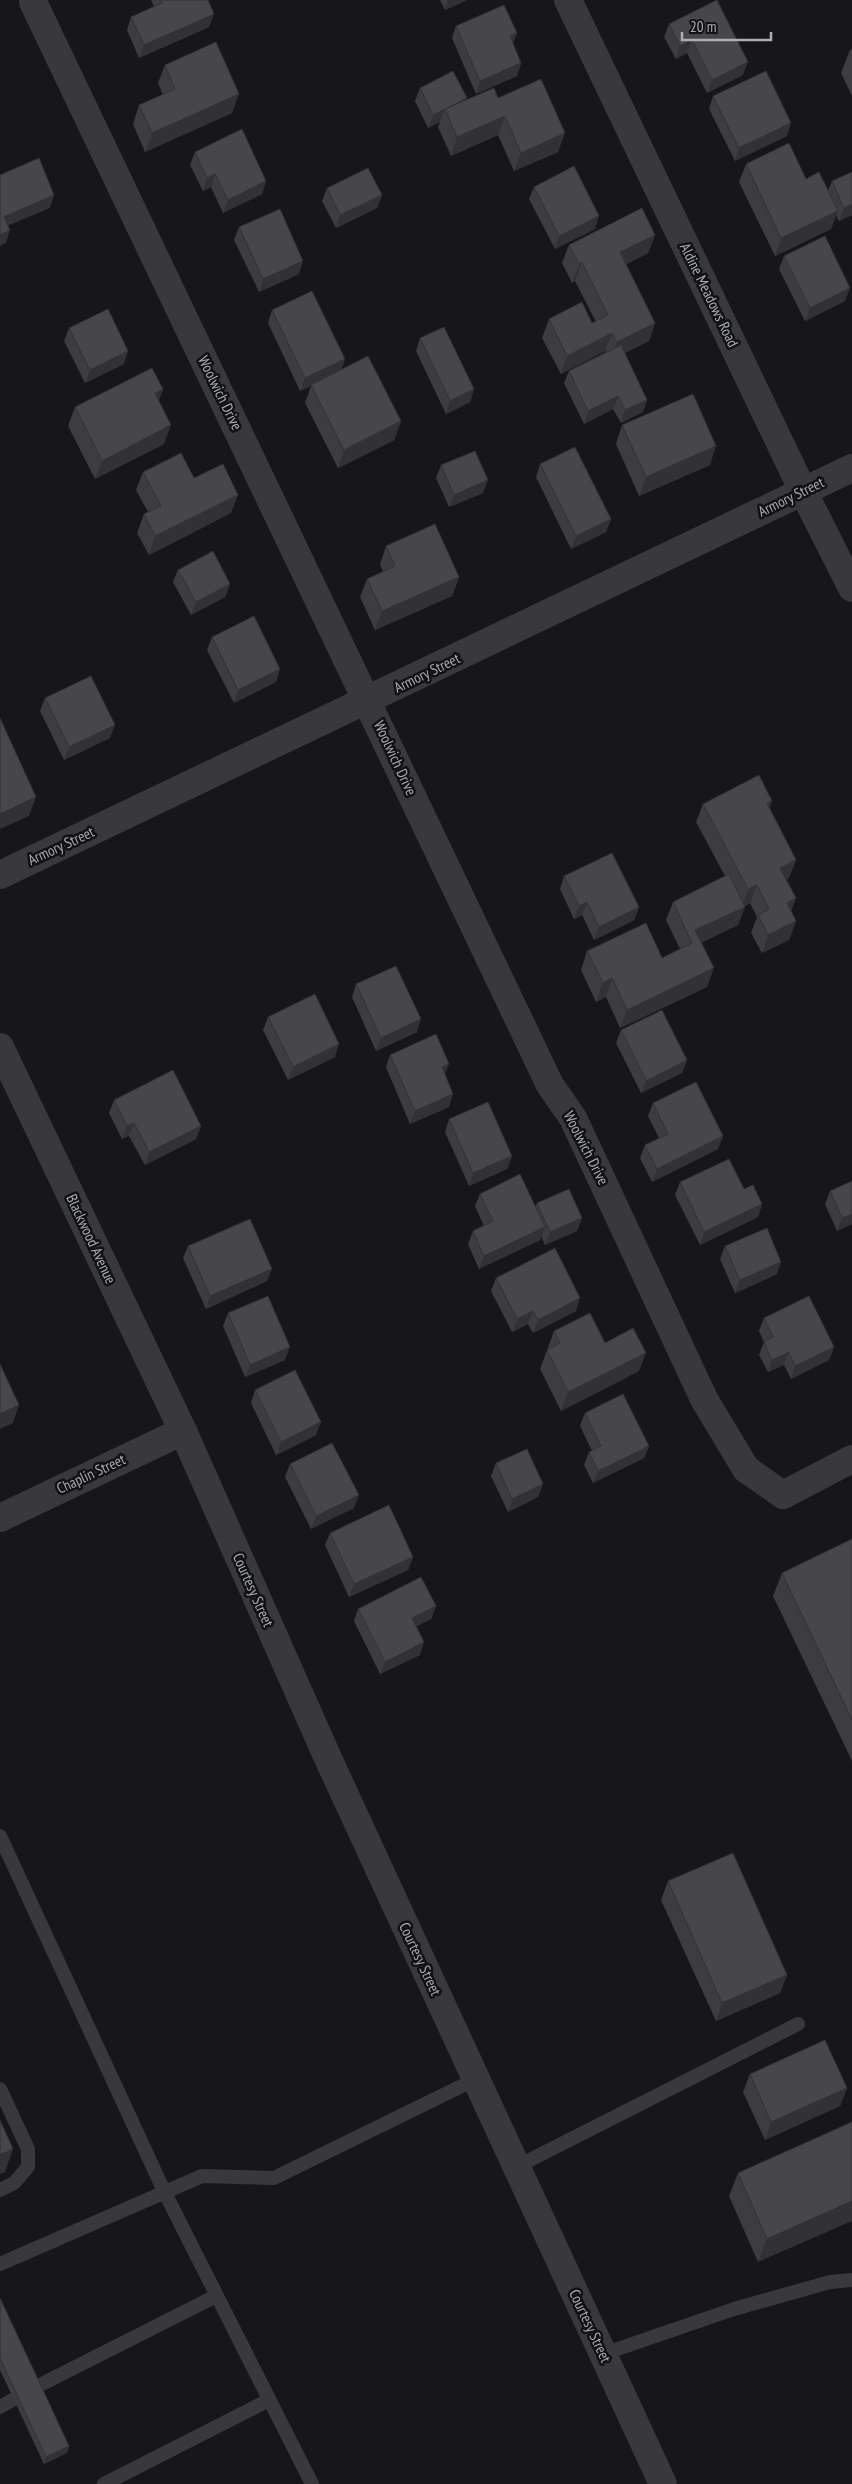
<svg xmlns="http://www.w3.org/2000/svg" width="852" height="2484" font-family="'PT Sans Narrow',sans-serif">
	<rect width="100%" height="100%" fill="#171719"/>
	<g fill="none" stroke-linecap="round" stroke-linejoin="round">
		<g stroke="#39393d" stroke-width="14">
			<path d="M0 1836 164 2191 312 2484"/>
			<path d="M0 2089 28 2149V2167L14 2183 0 2190"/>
			<path d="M516 2167 798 2024"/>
			<path d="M0 2264 202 2176 274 2178 476 2079"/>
			<path d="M603 2354 734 2309 830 2282 852 2280"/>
			<path d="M36 2387 216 2296"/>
			<path d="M0 2407 14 2399"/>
			<path d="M104 2484 269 2400"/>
		</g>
		<g stroke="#39393d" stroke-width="28">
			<path d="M568 0 803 491 852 588"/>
			<path d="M33 2 550 1085 573 1118 704 1399 746 1469 783 1495 852 1459"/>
			<path d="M0 875 852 468"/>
			<path d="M0 1047 183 1431 327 1756 663 2484"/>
			<path d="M0 1518 183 1431"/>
		</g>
	</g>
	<g fill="#3d3d40">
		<path d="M151 0H208L209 27 139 58 127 30 131 17 154 7Z"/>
		<path d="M440 0H467L445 10Z"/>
		<path d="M669 24 743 75 707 93 687 53 676 59 664 37Z"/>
		<path d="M456 26 517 33 513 43 521 63 517 76 476 94 452 38Z"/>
		<path d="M852 49V96L841 73 850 50Z"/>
		<path d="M165 65 232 113 145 152 133 124 139 105 163 95 158 83Z"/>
		<path d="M420 88 467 98 466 100 498 98 558 152 514 171 498 135 451 156 438 127 440 122 428 128 415 101Z"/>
		<path d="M713 96 787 136 735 161 709 109Z"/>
		<path d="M195 152 266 181 262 194 223 213 211 187 203 191 190 165Z"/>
		<path d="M746 164 806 179 828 191 832 181 852 215 839 221 836 215 831 229 775 256 739 182Z"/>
		<path d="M534 187 595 229 555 249 529 199Z"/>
		<path d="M327 188 382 195 377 208 336 228 322 201Z"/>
		<path d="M239 227 299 274 259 292 234 240Z"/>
		<path d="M655 235 648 253 626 264 655 323 649 341 625 353 647 400 643 412 621 423 613 409 584 424 564 383 569 371 606 352 605 351 561 374 542 338 549 319 592 323 596 322 575 281 572 283 562 263 569 245Z"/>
		<path d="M784 256 845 301 805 321 779 269Z"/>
		<path d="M272 310 345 359 341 370 401 421 394 440 338 468 305 403 311 386 300 391 268 323Z"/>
		<path d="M69 328 124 364 85 383 64 341Z"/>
		<path d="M420 338 474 389 470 402 446 414 416 351Z"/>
		<path d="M163 389 159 400 164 444 95 479 68 426 75 407Z"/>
		<path d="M622 425 710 465 639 496 616 444Z"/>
		<path d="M540 464 611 519 606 532 571 549 536 477Z"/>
		<path d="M441 465 483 493 449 507 436 478Z"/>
		<path d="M143 472 194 478 231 513 149 555 137 533 144 514 148 512 136 490Z"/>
		<path d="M386 546 459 577 452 596 375 630 360 597 367 579 383 572 380 564Z"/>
		<path d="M178 570 230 584 225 597 191 615 173 582Z"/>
		<path d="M212 637 280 669 276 682 234 703 207 650Z"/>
		<path d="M45 698 110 738 64 760 40 711Z"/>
		<path d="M772 801 769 808 796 860 789 878 786 880 796 898 791 911 796 921 789 940 762 953 751 933 757 917 750 903 745 906 738 925 701 942 707 987 620 1028 606 997 596 1002 581 970 587 951 662 958 680 949 666 920 673 902 725 876 696 822 703 804Z"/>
		<path d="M564 876 639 907 634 920 594 940 582 915 574 919 560 889Z"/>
		<path d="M356 984 417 1032 376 1051 352 997Z"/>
		<path d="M268 1017 335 1057 288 1080 263 1030Z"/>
		<path d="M621 1030 687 1060 682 1073 641 1093 616 1043Z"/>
		<path d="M390 1055 449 1107 410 1124 386 1067Z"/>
		<path d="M114 1100 201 1126 196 1139 145 1165 129 1136 122 1139 109 1113Z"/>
		<path d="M653 1103 723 1136 718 1149 652 1182 640 1158 645 1145 659 1138 648 1116Z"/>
		<path d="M449 1119 512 1156 507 1169 469 1186 445 1132Z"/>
		<path d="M680 1182 744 1189 762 1204 758 1217 700 1245 675 1195Z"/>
		<path d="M830 1191 852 1224 837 1231 825 1204Z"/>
		<path d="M480 1194 535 1208 537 1203 582 1218 577 1231 545 1245 541 1236 540 1240 479 1269 468 1244 473 1231 484 1226 475 1206Z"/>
		<path d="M188 1246 267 1281 206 1309 183 1258Z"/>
		<path d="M725 1246 777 1274 735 1293 720 1259Z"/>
		<path d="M496 1278 576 1311 533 1333 528 1324 512 1332 491 1291Z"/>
		<path d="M228 1313 285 1360 245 1377 223 1326Z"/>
		<path d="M764 1318 834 1347 829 1360 791 1379 784 1365 768 1372 759 1355 764 1342 759 1331Z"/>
		<path d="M554 1331 605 1343 639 1371 561 1411 540 1369Z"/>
		<path d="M255 1390 316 1435 276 1455 251 1403Z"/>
		<path d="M585 1413 649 1446 644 1458 593 1483 584 1465 589 1452 592 1451 580 1426Z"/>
		<path d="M496 1463 543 1484 538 1497 508 1512 491 1476Z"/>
		<path d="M290 1464 354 1508 311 1529 285 1477Z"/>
		<path d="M330 1533 413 1557 408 1570 349 1597 325 1545Z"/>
		<path d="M852 1539V1761L773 1596 782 1573Z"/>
		<path d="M436 1606 431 1619 416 1626 420 1655 380 1674 354 1621 358 1609Z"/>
		<path d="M668 1881 787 1975 780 1993 716 2021 661 1900Z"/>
		<path d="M750 2074 847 2088 840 2106 765 2140 743 2092Z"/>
		<path d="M852 2122 758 2262 729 2196 738 2173Z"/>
		<path d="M0 2298 69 2446 67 2453 44 2464 0 2370Z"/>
	</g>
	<g fill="#323234">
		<path d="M448 0H467L445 10Z"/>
		<path d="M214 14 209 27 139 58 144 45Z"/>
		<path d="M517 33 512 46 510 36Z"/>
		<path d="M692 40 687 53 676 59 680 46Z"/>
		<path d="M748 62 743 75 707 93 712 80Z"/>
		<path d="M521 63 517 76 476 94 480 81Z"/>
		<path d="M239 94 232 113 145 152 152 133Z"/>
		<path d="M467 98 462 111 445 109 440 122 428 128 433 115Z"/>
		<path d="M505 116 498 135 451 156 457 137Z"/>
		<path d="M791 123 787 136 735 161 739 148Z"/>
		<path d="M565 133 558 152 514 171 521 153Z"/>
		<path d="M215 174 211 187 203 191 207 178Z"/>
		<path d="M266 181 262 194 223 213 228 200Z"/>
		<path d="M54 195 50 208 0 229 4 217Z"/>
		<path d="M382 195 377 208 336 228 340 215Z"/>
		<path d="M852 204V215L839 221 844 208Z"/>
		<path d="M838 211 831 229 775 256 781 238Z"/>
		<path d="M599 216 595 229 555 249 559 236Z"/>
		<path d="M10 230 6 243 0 246V235Z"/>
		<path d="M655 235 648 253 613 271 620 252Z"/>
		<path d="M303 261 299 274 259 292 263 279Z"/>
		<path d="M582 262 575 281 572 283 579 264Z"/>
		<path d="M850 288 845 301 805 321 810 308Z"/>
		<path d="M655 323 649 341 610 360 617 342Z"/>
		<path d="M612 333 605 351 561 374 567 356Z"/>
		<path d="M128 351 124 364 85 383 90 370Z"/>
		<path d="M345 359 340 372 300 391 305 378Z"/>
		<path d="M163 389 156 407 155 393Z"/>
		<path d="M474 389 470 402 446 414 450 401Z"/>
		<path d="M618 396 613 409 584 424 588 411Z"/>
		<path d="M647 400 643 412 621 423 625 410Z"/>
		<path d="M401 421 394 440 338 468 344 450Z"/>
		<path d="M171 425 164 444 95 479 102 461Z"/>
		<path d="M716 446 710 465 639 496 646 477Z"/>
		<path d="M488 480 483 493 449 507 454 495Z"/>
		<path d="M238 495 231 513 149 555 155 536Z"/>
		<path d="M611 519 606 532 571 549 576 536Z"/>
		<path d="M459 577 452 596 375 630 382 611Z"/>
		<path d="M230 584 225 597 191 615 196 602Z"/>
		<path d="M280 669 276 682 234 703 238 690Z"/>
		<path d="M115 725 110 738 64 760 69 747Z"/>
		<path d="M36 797 29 816 0 829V814Z"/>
		<path d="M772 801 765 819 767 803Z"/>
		<path d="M796 860 789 878 773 886 780 868Z"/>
		<path d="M757 885 750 903 742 907 748 889Z"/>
		<path d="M796 898 789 917 787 903Z"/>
		<path d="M587 902 582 915 574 919 579 906Z"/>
		<path d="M639 907 634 920 594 940 599 927Z"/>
		<path d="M745 907 738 925 691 948 695 930Z"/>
		<path d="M796 921 789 940 762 953 768 935Z"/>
		<path d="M714 968 707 987 620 1028 627 1010Z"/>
		<path d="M612 978 606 997 596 1002 603 983Z"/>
		<path d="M421 1019 417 1032 376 1051 381 1038Z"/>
		<path d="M339 1044 335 1057 288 1080 293 1067Z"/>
		<path d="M687 1060 682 1073 641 1093 646 1081Z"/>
		<path d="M449 1064 444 1077 442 1067Z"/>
		<path d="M453 1094 449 1107 410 1124 415 1111Z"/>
		<path d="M134 1123 129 1136 122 1139 127 1126Z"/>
		<path d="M201 1126 196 1139 145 1165 149 1152Z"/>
		<path d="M723 1136 718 1149 652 1182 657 1169Z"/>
		<path d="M512 1156 507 1169 469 1186 473 1173Z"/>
		<path d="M762 1204 758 1217 700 1245 704 1232Z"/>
		<path d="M852 1214V1224L837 1231 842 1218Z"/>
		<path d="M582 1218 577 1231 545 1245 550 1232Z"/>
		<path d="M545 1227 540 1240 479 1269 484 1256Z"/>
		<path d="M781 1262 777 1274 735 1293 740 1280Z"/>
		<path d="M272 1269 267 1281 206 1309 210 1296Z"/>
		<path d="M580 1298 576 1311 533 1333 538 1320Z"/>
		<path d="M533 1311 528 1324 512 1332 517 1319Z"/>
		<path d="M290 1347 285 1360 245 1377 250 1365Z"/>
		<path d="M834 1347 829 1360 791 1379 795 1366Z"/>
		<path d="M789 1352 784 1365 768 1372 772 1360Z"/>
		<path d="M646 1353 639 1371 561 1411 568 1392Z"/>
		<path d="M19 1405 13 1423 0 1429V1414Z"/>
		<path d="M321 1422 316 1435 276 1455 281 1442Z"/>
		<path d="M649 1446 644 1458 593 1483 598 1471Z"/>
		<path d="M543 1484 538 1497 508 1512 512 1499Z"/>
		<path d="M359 1495 354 1508 311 1529 316 1516Z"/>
		<path d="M413 1557 408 1570 349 1597 354 1584Z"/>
		<path d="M436 1606 431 1619 408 1631 412 1618Z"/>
		<path d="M424 1642 420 1655 380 1674 385 1662Z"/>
		<path d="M787 1975 780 1993 716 2021 722 2003Z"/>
		<path d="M847 2088 840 2106 765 2140 771 2122Z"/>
		<path d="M13 2149 5 2172 0 2174V2155Z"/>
		<path d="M852 2201V2221L758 2262 767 2239Z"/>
		<path d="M69 2446 67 2453 44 2464 46 2457Z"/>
	</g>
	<g fill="#47474b" stroke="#323234">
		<path d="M161 0H208L214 14 144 45 131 17 162 3Z"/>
		<path d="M717 0 748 62 712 80 692 40 680 46 669 24Z"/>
		<path d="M504 5 517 33 510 36 521 63 480 81 456 26Z"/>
		<path d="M216 42 239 94 152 133 139 105 175 89 165 65Z"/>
		<path d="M453 71 467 98 433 115 420 88Z"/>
		<path d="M766 71 791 123 739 148 713 96Z"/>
		<path d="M541 79 565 133 521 153 505 116 457 137 445 109 494 88 498 98Z"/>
		<path d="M242 129 266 181 228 200 215 174 207 178 195 152Z"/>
		<path d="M789 143 806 179 819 172 838 211 781 238 746 164Z"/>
		<path d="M39 158 54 195 4 217 10 230 0 235V175Z"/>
		<path d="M574 166 599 216 559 236 534 187Z"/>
		<path d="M368 168 382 195 340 215 327 188Z"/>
		<path d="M852 172V204L844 208 832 181Z"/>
		<path d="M642 208 655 235 620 252 655 323 617 342 612 333 567 356 549 319 582 302 592 323 608 315 582 262 579 264 569 245Z"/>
		<path d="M280 209 303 261 263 279 239 227Z"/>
		<path d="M825 236 850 288 810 308 784 256Z"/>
		<path d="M312 291 345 359 305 378 272 310Z"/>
		<path d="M108 309 128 351 90 370 69 328Z"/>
		<path d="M444 327 474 389 450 401 420 338Z"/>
		<path d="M621 345 647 400 625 410 618 396 588 411 569 371Z"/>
		<path d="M368 356 401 421 344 450 311 385Z"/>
		<path d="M152 368 163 389 155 393 171 425 102 461 75 407Z"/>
		<path d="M693 394 716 446 646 477 622 425Z"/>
		<path d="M575 447 611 519 576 536 540 464Z"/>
		<path d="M475 451 488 480 454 495 441 465Z"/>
		<path d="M181 453 194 478 223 464 238 495 155 536 144 514 161 506 143 472Z"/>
		<path d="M435 524 459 577 382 611 367 579 395 566 386 546Z"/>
		<path d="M213 551 230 584 196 602 178 570Z"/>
		<path d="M254 616 280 669 238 690 212 637Z"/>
		<path d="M91 676 115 725 69 747 45 698Z"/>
		<path d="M0 718 36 797 0 814Z"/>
		<path d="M759 775 772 801 767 803 796 860 780 868 796 898 787 903 796 921 768 935 758 915 769 909 757 885 748 889 703 804Z"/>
		<path d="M612 853 639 907 599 927 587 902 579 906 564 876Z"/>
		<path d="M729 874 745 907 695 930 714 968 627 1010 612 978 603 983 587 951 646 923 662 958 692 943 673 902Z"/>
		<path d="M396 966 421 1019 381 1038 356 984Z"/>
		<path d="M315 994 339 1044 293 1067 268 1017Z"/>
		<path d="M662 1010 687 1060 646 1081 621 1030Z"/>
		<path d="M436 1034 449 1064 442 1067 453 1094 415 1111 390 1055Z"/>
		<path d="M173 1070 201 1126 149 1152 134 1123 127 1126 114 1100Z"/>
		<path d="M696 1082 723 1136 657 1169 645 1145 668 1134 653 1103Z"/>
		<path d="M488 1102 512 1156 473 1173 449 1119Z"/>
		<path d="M729 1159 744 1189 753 1185 762 1204 704 1232 680 1182Z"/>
		<path d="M520 1174 545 1227 484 1256 473 1231 493 1221 480 1194Z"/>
		<path d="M852 1181V1214L842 1218 830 1191Z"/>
		<path d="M569 1189 582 1218 550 1232 537 1203Z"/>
		<path d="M250 1219 272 1269 210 1296 188 1246Z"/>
		<path d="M767 1228 781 1262 740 1280 725 1246Z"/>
		<path d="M555 1248 580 1298 538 1320 533 1311 517 1319 496 1278Z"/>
		<path d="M268 1296 290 1347 250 1365 228 1313Z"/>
		<path d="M809 1296 834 1347 795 1366 789 1352 772 1360 764 1342 773 1337 764 1318Z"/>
		<path d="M590 1313 605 1343 633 1328 646 1353 568 1392 547 1350 560 1343 554 1331Z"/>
		<path d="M0 1364 19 1405 0 1414Z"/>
		<path d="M295 1370 321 1422 281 1442 255 1390Z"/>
		<path d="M623 1394 649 1446 598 1471 589 1452 601 1446 585 1413Z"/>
		<path d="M332 1443 359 1495 316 1516 290 1464Z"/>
		<path d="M527 1449 543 1484 512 1499 496 1463Z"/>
		<path d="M389 1505 413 1557 354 1584 330 1533Z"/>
		<path d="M852 1539V1720L782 1573Z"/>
		<path d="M421 1577 436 1606 412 1618 424 1642 385 1662 358 1609Z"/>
		<path d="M733 1853 787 1975 722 2003 668 1881Z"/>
		<path d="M825 2040 847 2088 771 2122 750 2074Z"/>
		<path d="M0 2120 13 2149 0 2155Z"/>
		<path d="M852 2122V2201L767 2239 738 2173Z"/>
		<path d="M0 2298 69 2446 46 2457 0 2358Z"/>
	</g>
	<g text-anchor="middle" stroke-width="5" stroke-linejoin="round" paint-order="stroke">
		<g font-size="15" fill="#abadb7" stroke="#121214">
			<text transform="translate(709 295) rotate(64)" y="5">Aldine Meadows Road</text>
			<text transform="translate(220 393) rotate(64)" y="5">Woolwich Drive</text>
			<text transform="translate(791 497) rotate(-26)" y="5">Armory Street</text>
			<text transform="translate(427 673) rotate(-26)" y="5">Armory Street</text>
			<text transform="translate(395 758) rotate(65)" y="5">Woolwich Drive</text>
			<text transform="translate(61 846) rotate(-25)" y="5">Armory Street</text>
			<text transform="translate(586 1148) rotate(63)" y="5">Woolwich Drive</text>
			<text transform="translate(91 1239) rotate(65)" y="5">Blackwood Avenue</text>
			<text transform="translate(91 1474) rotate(-25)" y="5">Chaplin Street</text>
			<text transform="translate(253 1590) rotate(66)" y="5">Courtesy Street</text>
			<text transform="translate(420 1959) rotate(65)" y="5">Courtesy Street</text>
			<text transform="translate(590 2326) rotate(65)" y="5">Courtesy Street</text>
		</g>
	</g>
	<path d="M682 32v8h89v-8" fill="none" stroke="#abadb7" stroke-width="2.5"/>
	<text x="690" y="32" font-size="15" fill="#abadb7" stroke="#121214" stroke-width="4" paint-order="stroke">20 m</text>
</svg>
